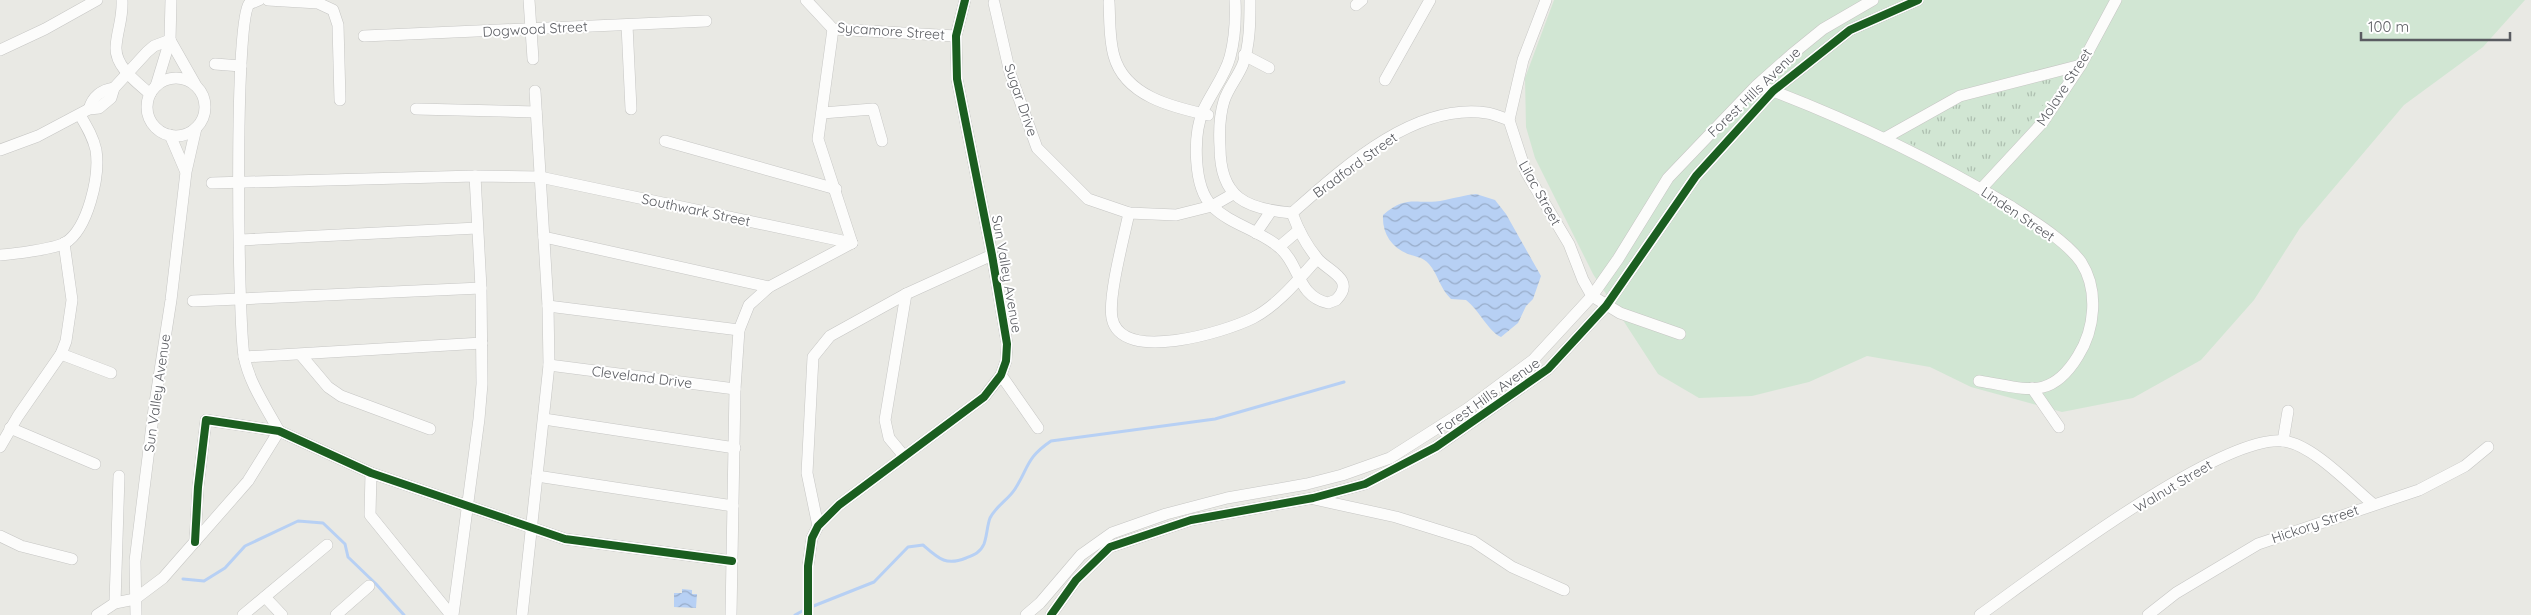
<svg xmlns="http://www.w3.org/2000/svg" width="2531" height="615" font-family="Quicksand,sans-serif">
	<defs>
		<pattern id="park-tufts" width="24" height="20" patternUnits="userSpaceOnUse" patternTransform="scale(1.25)"><rect width="24" height="20" fill="#d1e6d3"/><path d="M3 7l-1-3M5 7V3M7 7l1-3M15 17l-1-3M17 17v-4M19 17l1-3" fill="none" stroke="#adbeaf"/></pattern>
		<pattern id="water-waves" width="16" height="10" patternUnits="userSpaceOnUse" patternTransform="scale(1.25)"><rect width="16" height="10" fill="#b7d0f4"/><path d="M0 5q4-4 8 0t8 0" fill="none" stroke="#98acc9"/></pattern>
	</defs>
	<rect width="100%" height="100%" fill="#e9e9e4"/>
	<path fill="#d1e6d3" d="M1554 0H2525L2483 47 2404 105 2300 228 2254 300 2201 360 2133 398 2062 412 1971 387 1930 367 1867 356 1809 382 1752 396 1699 398 1658 374 1593 274 1535 158 1526 127 1525 78Z"/>
	<path fill="url(#park-tufts)" d="M2069 73 1981 181 1898 137 1961 102Z"/>
	<g fill="url(#water-waves)">
		<path d="M1476 194 1495 200 1506 214 1541 276 1533 299 1526 306 1518 323 1501 337C1488 331 1480 311 1466 300L1451 299C1439 287 1438 274 1429 264 1423 257 1416 257 1408 254 1391 247 1382 233 1383 215 1408 193 1417 206 1445 200 1455 198 1465 195 1476 194Z"/>
		<path d="M682 589 692 590V594H697L696 608 674 607V593H682Z"/>
	</g>
	<g fill="none" stroke-linecap="round" stroke-linejoin="round">
		<g stroke="#b7d0f4" stroke-width="3">
			<path d="M183 579 204 581 225 568 245 546 298 521 323 523 345 544 348 557 376 584 404 615"/>
			<path d="M811 607 874 582 908 547 923 545C939 559 946 566 966 558 974 555 980 553 984 544 987 536 987 526 990 518 996 506 1008 500 1015 489 1029 467 1026 458 1051 441L1215 419 1344 382"/>
			<path d="M795 615 806 609"/>
		</g>
		<defs>
			<g id="minor">
				<path d="M122 0C123 19 117 30 116 47 115 67 137 82 150 94"/>
				<path d="M259 0 249 4C234 25 238 317 244 356 249 383 266 407 279 431"/>
				<path d="M268 0 318 3 333 10 338 25 340 100"/>
				<path d="M529 0 533 59"/>
				<path d="M806 0 833 29 956 36"/>
				<path d="M1235 0C1236 19 1235 38 1230 57 1225 76 1211 93 1203 111 1193 135 1193 187 1212 206 1231 225 1260 230 1280 248 1300 265 1297 296 1328 303L1336 300C1357 279 1327 271 1317 258 1306 245 1298 229 1292 213"/>
				<path d="M1250 0C1250 21 1250 44 1243 64 1238 77 1228 88 1224 101 1219 117 1219 131 1220 147 1220 198 1246 209 1292 213"/>
				<path d="M1546 0 1523 60 1509 120 1526 172 1569 244 1583 280 1592 296 1620 313 1680 334"/>
				<path d="M1109 2C1110 20 1109 39 1114 56 1125 96 1172 107 1208 115"/>
				<path d="M994 3 1010 73 1037 148 1088 199 1129 213 1176 215 1212 206 1233 194"/>
				<path d="M1356 5 1362 0"/>
				<path d="M627 25 631 109"/>
				<path d="M833 29 818 139 852 243"/>
				<path d="M364 36 706 21"/>
				<path d="M170 40 195 84"/>
				<path d="M0 50 45 29 97 0"/>
				<path d="M1244 55 1269 68"/>
				<path d="M215 64 241 66"/>
				<circle cx="176" cy="107" r="29"/>
				<path d="M1385 80 1430 0"/>
				<path d="M156 86 170 40 171 0"/>
				<path d="M1768 89C1852 121 1933 160 2010 206 2032 220 2066 241 2081 262 2099 290 2095 329 2078 356 2050 402 2025 388 1979 381"/>
				<path d="M89 109C93 96 101 90 114 88"/>
				<path d="M416 109 536 112"/>
				<path d="M822 113 873 109 882 141"/>
				<path d="M170 135 185 170"/>
				<path d="M1885 138 1960 96 2081 65"/>
				<path d="M665 141 836 189"/>
				<path d="M0 150 38 136 89 109 99 108 111 98 114 88 147 52 154 46 170 40"/>
				<path d="M212 183 475 176 540 177 852 243"/>
				<path d="M1981 189 2043 122 2081 65 2116 0"/>
				<path d="M1129 213C1124 237 1108 296 1112 318 1121 364 1225 332 1253 318 1278 305 1298 280 1317 259"/>
				<path d="M1292 213C1342 169 1414 102 1487 113 1494 114 1501 117 1509 120"/>
				<path d="M1256 233 1271 211"/>
				<path d="M544 237 769 287"/>
				<path d="M240 240 477 228"/>
				<path d="M1279 247 1299 230"/>
				<path d="M0 255C14 254 53 249 65 243 88 229 100 176 96 150 93 137 87 127 80 115"/>
				<path d="M193 301 481 288"/>
				<path d="M548 306 739 330"/>
				<path d="M61 354 111 373"/>
				<path d="M301 355 328 387 341 396 430 429"/>
				<path d="M244 357 482 343"/>
				<path d="M549 365 735 389"/>
				<path d="M1001 375 1038 428"/>
				<path d="M2032 388 2059 427"/>
				<path d="M544 419 735 448"/>
				<path d="M10 428 95 464"/>
				<path d="M2283 441 2288 411"/>
				<path d="M0 447 18 416 61 354 66 341 72 300 64 243"/>
				<path d="M904 456 889 438 885 420 906 294"/>
				<path d="M371 473 370 515 451 615"/>
				<path d="M537 476 733 506"/>
				<path d="M1314 499 1396 517 1473 541 1512 567 1564 590"/>
				<path d="M818 526 807 473 813 357 830 336 906 294 992 255"/>
				<path d="M0 536 21 546 72 559"/>
				<path d="M195 542 198 487 206 420 279 431 371 473 565 539 732 561"/>
				<path d="M265 597 282 615"/>
				<path d="M115 603 119 476"/>
				<path d="M97 615 115 603 135 599 163 578 248 481 279 431"/>
				<path d="M136 615 135 561 154 409 171 300 186 172 196 128"/>
				<path d="M243 615 327 545"/>
				<path d="M336 615 369 586"/>
				<path d="M453 615 479 419 482 384 481 288 475 176"/>
				<path d="M522 615 549 365 548 306 535 91"/>
				<path d="M731 615 735 389 739 330 749 305 769 287 852 243"/>
				<path d="M808 615V566L812 538 818 526 839 505 984 397 1001 375 1006 361 1007 344 992 255 957 79 956 36 965 0"/>
				<path d="M1026 615 1040 603 1081 555 1112 533 1166 514 1227 498 1307 484 1342 475 1390 458 1467 409 1533 360 1592 296 1618 259 1668 178 1757 85 1791 55 1823 29 1873 0"/>
				<path d="M1051 615 1076 580 1110 547 1191 520 1313 498 1365 484 1436 447 1548 369 1606 306 1696 176 1773 91 1850 30 1918 0"/>
				<path d="M1980 615C2036 575 2221 433 2284 441 2313 445 2350 485 2373 504"/>
				<path d="M2148 615 2176 593 2258 544 2419 490 2465 466 2488 447"/>
			</g>
		</defs>
		<use href="#minor" stroke="#c6c6c4" stroke-width="12"/>
		<use href="#minor" stroke="#fcfcfb" stroke-width="11"/>
		<defs>
			<g id="cycleway">
				<path d="M195 542 198 487 206 420 279 431 371 473 565 539 732 561"/>
				<path d="M808 615V566L812 538 818 526 839 505 984 397 1001 375 1006 361 1007 344 992 255 957 79 956 36 965 0"/>
				<path d="M1051 615 1076 580 1110 547 1191 520 1313 498 1365 484 1436 447 1548 369 1606 306 1696 176 1773 91 1850 30 1918 0"/>
			</g>
		</defs>
		<use href="#cycleway" stroke="#fff" stroke-width="11"/>
		<use href="#cycleway" stroke="#1b5e20" stroke-width="8"/>
	</g>
	<g text-anchor="middle" stroke-width="4" stroke-linejoin="round" paint-order="stroke">
		<g font-size="14" fill="#5a5c61" stroke="#fff">
			<text transform="translate(535 29) rotate(-3)" y="5">Dogwood Street</text>
			<text transform="translate(891 31) rotate(4)" y="5">Sycamore Street</text>
			<text transform="translate(2064 87) rotate(-57)" y="5">Molave Street</text>
			<text transform="translate(1754 92) rotate(-44)" y="5">Forest Hills Avenue</text>
			<text transform="translate(1021 100) rotate(71)" y="5">Sugar Drive</text>
			<text transform="translate(1355 165) rotate(-36)" y="5">Bradford Street</text>
			<text transform="translate(1540 193) rotate(61)" y="5">Lilac Street</text>
			<text transform="translate(696 210) rotate(12)" y="5">Southwark Street</text>
			<text transform="translate(2018 214) rotate(34)" y="5">Linden Street</text>
			<text transform="translate(1007 274) rotate(80)" y="5">Sun Valley Avenue</text>
			<text transform="translate(642 377) rotate(7)" y="5">Cleveland Drive</text>
			<text transform="translate(157 393) rotate(-82)" y="5">Sun Valley Avenue</text>
			<text transform="translate(1488 396) rotate(-35)" y="5">Forest Hills Avenue</text>
			<text transform="translate(2173 486) rotate(-31)" y="5">Walnut Street</text>
			<text transform="translate(2315 524) rotate(-19)" y="5">Hickory Street</text>
		</g>
	</g>
	<path d="M2361 32v8h149v-8" fill="none" stroke="#5a5c61" stroke-width="2.5"/>
	<text x="2368" y="32" font-size="15" fill="#5a5c61" stroke="#ffffff" stroke-width="4" paint-order="stroke">100 m</text>
</svg>
